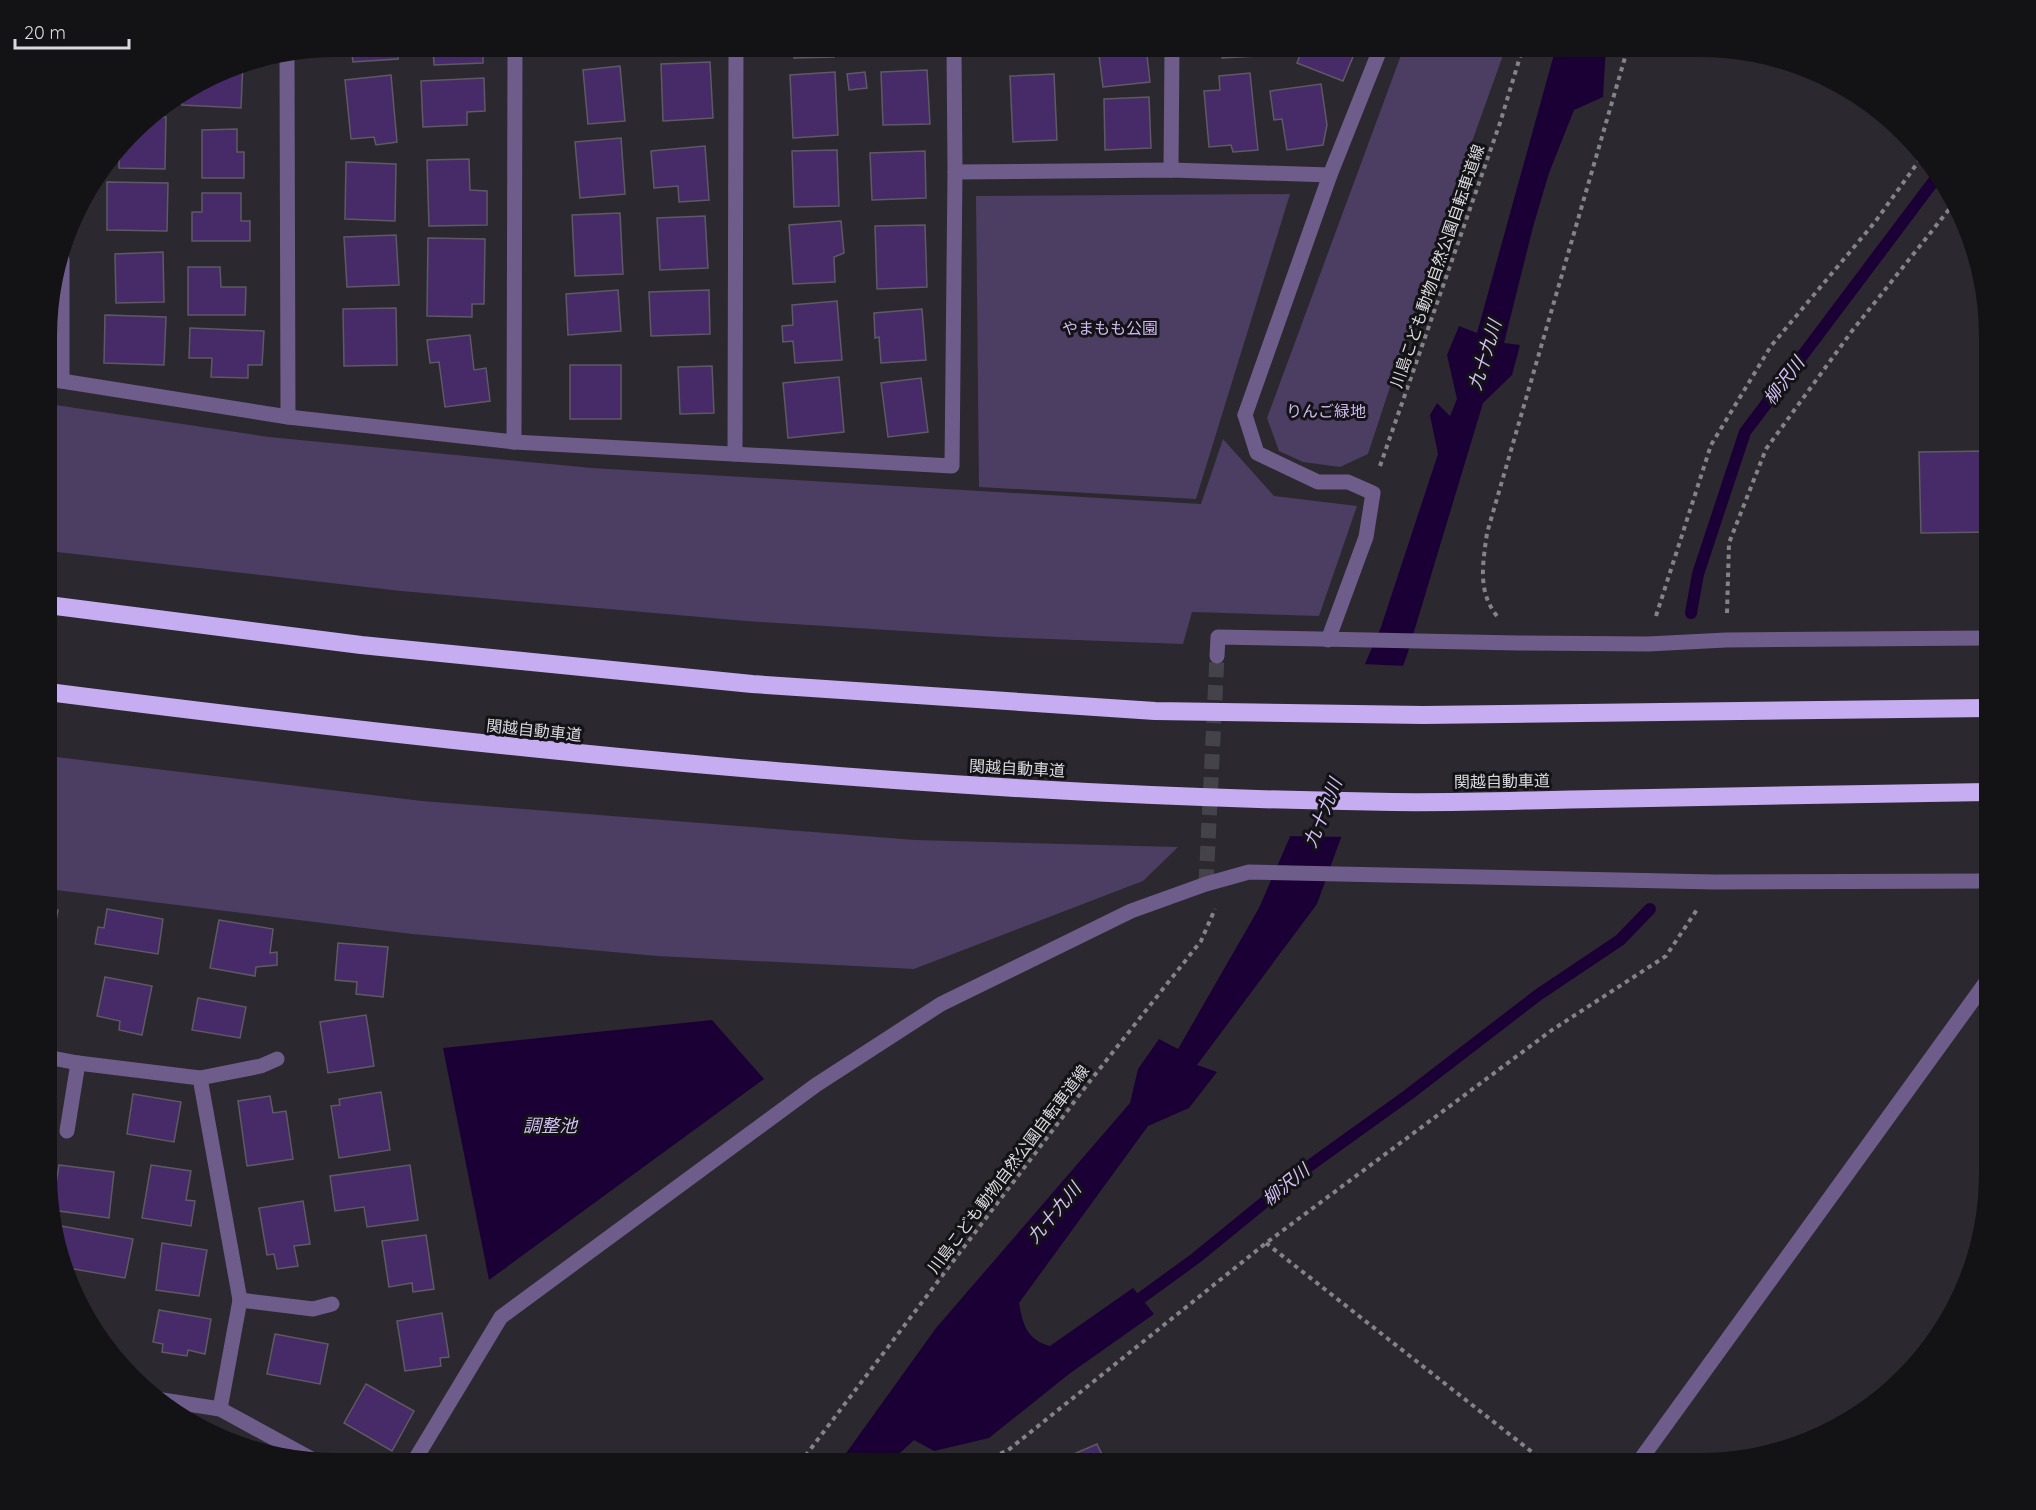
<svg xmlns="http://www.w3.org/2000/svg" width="2036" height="1510" font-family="Quicksand,'Noto Sans JP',sans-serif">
	<rect width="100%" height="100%" fill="#2b2830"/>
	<g fill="#4c3d62">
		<path d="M1404 47H1506L1455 189 1368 454 1340 467 1303 462 1279 451 1267 418Z"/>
		<path d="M1290 194 1196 499 979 487 976 196Z"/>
		<path d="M49 404 269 437 592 468 1201 504 1223 439 1274 496 1357 506 1319 616 1192 612 1183 644 997 637 746 621 401 591 48 551Z"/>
		<path d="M48 756 422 801 915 840 1178 847 1143 881 914 969 657 956 412 934 48 889Z"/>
	</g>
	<g fill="#1b0036">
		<path d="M1556 47H1606L1603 97 1574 110 1549 173 1533 227 1504 343 1520 345 1512 375 1483 403 1407 655 1317 904 1197 1065 1217 1072 1189 1108 1148 1126 1019 1303C1023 1325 1027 1340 1050 1346L1133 1288 1154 1314 1069 1374 989 1438 934 1451 914 1440 889 1463H839L936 1328 1130 1103 1138 1069 1159 1039 1178 1049 1259 908 1381 627 1438 454 1430 415 1437 403 1450 416 1457 399 1447 355 1459 326 1477 333Z"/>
		<path d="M712 1020 764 1079 489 1280 443 1048Z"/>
	</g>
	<path fill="#2b2830" d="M1362 664 1406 666 1344 837 1287 836Z"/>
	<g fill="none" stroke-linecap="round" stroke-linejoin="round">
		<g stroke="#1b0036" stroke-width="12">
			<path d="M1691 613 1698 574 1745 432 1936 178"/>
			<path d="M1130 1306 1196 1258 1305 1169 1408 1095 1538 995 1620 940 1650 909"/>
		</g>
	</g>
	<g fill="#462b68" stroke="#5d5a63" stroke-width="1.5">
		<path d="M351 47H398V59L353 62Z"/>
		<path d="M433 47H483V63L434 65Z"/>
		<path d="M576 47H625V48L577 51Z"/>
		<path d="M793 47H833L834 57 794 58Z"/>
		<path d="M870 47H929V54L870 56Z"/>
		<path d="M1098 47H1146L1150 82 1103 87Z"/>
		<path d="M1221 47H1275V55L1222 58Z"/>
		<path d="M1303 47H1357L1343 81 1297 63Z"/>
		<path d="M243 62 241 108 182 105V97Z"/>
		<path d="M710 62 713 118 663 121 661 64Z"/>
		<path d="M620 66 625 121 588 124 583 70Z"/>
		<path d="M927 70 930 124 883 125 881 72Z"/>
		<path d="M835 72 838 135 793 138 790 75Z"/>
		<path d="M865 72 867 88 849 90 847 74Z"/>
		<path d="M1250 73 1258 150 1233 152 1231 145 1209 147 1204 91 1220 90 1219 76Z"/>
		<path d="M1054 74 1057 140 1013 142 1010 76Z"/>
		<path d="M391 75 397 142 376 145 374 137 351 139 345 80Z"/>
		<path d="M484 78 485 111 467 112V125L423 127 421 81Z"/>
		<path d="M1321 84 1327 125 1323 145 1287 150 1282 119 1274 120 1270 91Z"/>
		<path d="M1149 97 1151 148 1105 150 1104 99Z"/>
		<path d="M147 117H166L165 169 119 168V150Z"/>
		<path d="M237 129V152H244V178H202V130Z"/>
		<path d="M621 138 625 194 580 198 575 142Z"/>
		<path d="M705 146 709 200 679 202 678 186 654 188 651 151Z"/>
		<path d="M837 150 839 206 794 207 792 151Z"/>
		<path d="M925 151 926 198 872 200 870 153Z"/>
		<path d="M469 159 470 190 487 191V225L429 226 427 160Z"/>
		<path d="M346 162 396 164 395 221 345 219Z"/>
		<path d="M107 182 168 183 167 231 107 230Z"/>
		<path d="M202 193H241V221H250V241H192V212H202Z"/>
		<path d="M620 213 623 274 575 276 572 215Z"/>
		<path d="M705 216 708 268 660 270 657 218Z"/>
		<path d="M841 221 844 253 834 257 835 282 793 284 789 225Z"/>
		<path d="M925 225 927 287 877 289 875 226Z"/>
		<path d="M396 235 399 285 347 287 344 237Z"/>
		<path d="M428 238 485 239 484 304H472V317L427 316Z"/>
		<path d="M163 252 164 302 116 303 115 254Z"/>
		<path d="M188 267H220L221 287H246L245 315H188Z"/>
		<path d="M618 290 621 331 568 335 566 294Z"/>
		<path d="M709 290 710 334 651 336 649 292Z"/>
		<path d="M837 301 842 360 795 363 793 341 783 342 782 326 793 325 792 305Z"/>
		<path d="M396 308 397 365 344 366 343 309Z"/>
		<path d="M922 309 926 360 881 363 879 337 875 338 874 313Z"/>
		<path d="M105 315 166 317 164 365 104 363Z"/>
		<path d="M190 328 264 331 262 365H248V378L211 377 212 358H189Z"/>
		<path d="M470 335 474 370 486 368 490 401 445 407 439 362 430 363 427 340Z"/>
		<rect x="570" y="365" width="51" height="54"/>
		<path d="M712 366 714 413 680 414 678 367Z"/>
		<path d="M839 377 844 432 788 438 783 383Z"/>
		<path d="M921 378 928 432 888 437 881 383Z"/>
		<path d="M1989 451V532L1921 533 1919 452Z"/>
		<path d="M48 908 58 910 48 963Z"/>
		<path d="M107 909 163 919 158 954 95 944 98 927 104 928Z"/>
		<path d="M219 920 273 929 270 953 277 952V965L256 967 255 976 210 968Z"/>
		<path d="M338 943 388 947 383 997 356 994 357 982 335 980Z"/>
		<path d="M105 977 152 986 142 1035 119 1030 120 1021 97 1016Z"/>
		<path d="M198 998 246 1007 240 1038 192 1030Z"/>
		<path d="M366 1015 374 1066 328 1073 320 1022Z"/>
		<path d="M381 1092 390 1150 339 1158 331 1106 340 1105 339 1099Z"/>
		<path d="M133 1094 181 1102 174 1142 127 1134Z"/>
		<path d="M270 1096 273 1113 286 1111 293 1159 247 1166 238 1101Z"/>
		<path d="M59 1165 114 1172 109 1218 52 1210Z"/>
		<path d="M151 1165 191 1171 186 1200 195 1201 191 1226 142 1218Z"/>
		<path d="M410 1165 418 1220 367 1227 364 1207 335 1211 330 1176Z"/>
		<path d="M303 1201 310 1244 294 1246 298 1266 277 1269 274 1254 267 1255 259 1208Z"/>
		<path d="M56 1225 133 1239 125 1278 68 1268 70 1261H65Z"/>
		<path d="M426 1235 434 1289 413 1292 412 1283 389 1287 382 1241Z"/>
		<path d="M162 1243 207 1250 199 1296 156 1290Z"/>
		<path d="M159 1310 211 1319 205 1354 188 1350 187 1356 162 1352 163 1344 153 1342Z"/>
		<path d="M442 1313 449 1357 440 1358 441 1366 405 1371 397 1321Z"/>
		<path d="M275 1334 328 1344 320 1384 267 1374Z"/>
		<path d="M366 1384 414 1411 392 1451 344 1423Z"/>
		<path d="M1097 1444 1106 1463H1053Z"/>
	</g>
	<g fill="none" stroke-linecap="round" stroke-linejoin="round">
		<path stroke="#45434a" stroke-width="15" stroke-dasharray="15 8" stroke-linecap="butt" d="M1206 884 1217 656"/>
		<g stroke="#85838a" stroke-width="4" stroke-dasharray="4.5 4.5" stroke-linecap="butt">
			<path d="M1380 466 1500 123 1523 47"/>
			<path d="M1727 613 1729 543 1766 449 1852 331 1955 202"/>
			<path d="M1497 616C1477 591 1483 563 1487 533L1628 47"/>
			<path d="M1656 616 1711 445 1771 346 1875 222 1921 158"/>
			<path d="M1266 1243 1546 1463"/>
			<path d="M800 1463 1090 1081 1201 941 1215 909"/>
			<path d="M975 1463 1007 1451 1266 1243 1552 1030 1666 956 1698 908"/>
		</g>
		<g stroke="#6e5c8a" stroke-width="15">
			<path d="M1245 415 1257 453 1318 482H1348L1373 493 1366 537 1328 640"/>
			<path d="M200 1078 261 1066 277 1059"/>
			<path d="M67 1131 78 1063"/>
			<path d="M240 1300 313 1309 332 1304"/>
		</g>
		<g stroke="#6e5c8a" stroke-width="15">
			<path d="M287 55 288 417"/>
			<path d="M1171 170 1172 47"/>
			<path d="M955 172 1171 170 1330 175"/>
			<path d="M49 379 288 417 514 442 952 466 955 172 954 47"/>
			<path d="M62 381V259"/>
			<path d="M1245 415 1330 175 1381 47"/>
			<path d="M514 442 515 47"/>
			<path d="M735 454 736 47"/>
			<path d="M1217 656 1218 637 1518 643 1648 644 1726 640 1989 638"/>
			<path d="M47 1057 78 1063 200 1078 240 1300 220 1409"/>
			<path d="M156 1399 220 1409 319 1463"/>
			<path d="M413 1463 501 1317 816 1085 941 1004 1131 911 1206 884 1249 872 1715 882 1989 881"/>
			<path d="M1638 1463 1989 978"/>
		</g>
		<g stroke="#c6acf0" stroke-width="18">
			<path d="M48 605 361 645 752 684 1155 711 1423 715 1989 708"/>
			<path d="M48 692C495 749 942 796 1393 802 1461 803 1530 800 1598 799 1728 796 1859 794 1989 792"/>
		</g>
	</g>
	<g text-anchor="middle" stroke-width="6" stroke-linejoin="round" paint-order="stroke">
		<g font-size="16" fill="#dbd9df" stroke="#131215">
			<text transform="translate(1437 266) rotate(-71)" y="6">川島こども動物自然公園自転車道線</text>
			<text transform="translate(534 730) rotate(6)" y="6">関越自動車道</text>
			<text transform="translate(1017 768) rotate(3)" y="6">関越自動車道</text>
			<text transform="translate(1502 781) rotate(-1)" y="6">関越自動車道</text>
			<text transform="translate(1008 1169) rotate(-53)" y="6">川島こども動物自然公園自転車道線</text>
		</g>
		<g font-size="16" fill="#ceb9f2" stroke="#131215">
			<text x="1110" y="334">やまもも公園</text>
			<text x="1326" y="417">りんご緑地</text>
		</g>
		<g font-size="18" font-style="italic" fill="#d4bff7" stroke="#131215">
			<text transform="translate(1485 355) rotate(-73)" y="6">九十九川</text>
			<text transform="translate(1784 381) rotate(-53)" y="6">柳沢川</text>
			<text transform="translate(1323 813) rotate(-68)" y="6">九十九川</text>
			<text x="550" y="1132">調整池</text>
			<text transform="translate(1286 1185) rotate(-39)" y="6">柳沢川</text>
			<text transform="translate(1054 1213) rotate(-50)" y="6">九十九川</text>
		</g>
	</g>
	<path d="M0 0H2036V1510H0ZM336 57H1700A279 279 0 0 1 1979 336V1174A279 279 0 0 1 1700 1453H336A279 279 0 0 1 57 1174V336A279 279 0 0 1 336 57Z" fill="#131215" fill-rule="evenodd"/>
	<path d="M15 39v9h114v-9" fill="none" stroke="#dbd9df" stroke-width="3"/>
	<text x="24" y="39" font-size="18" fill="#dbd9df" stroke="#131215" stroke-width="4.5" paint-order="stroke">20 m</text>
</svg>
